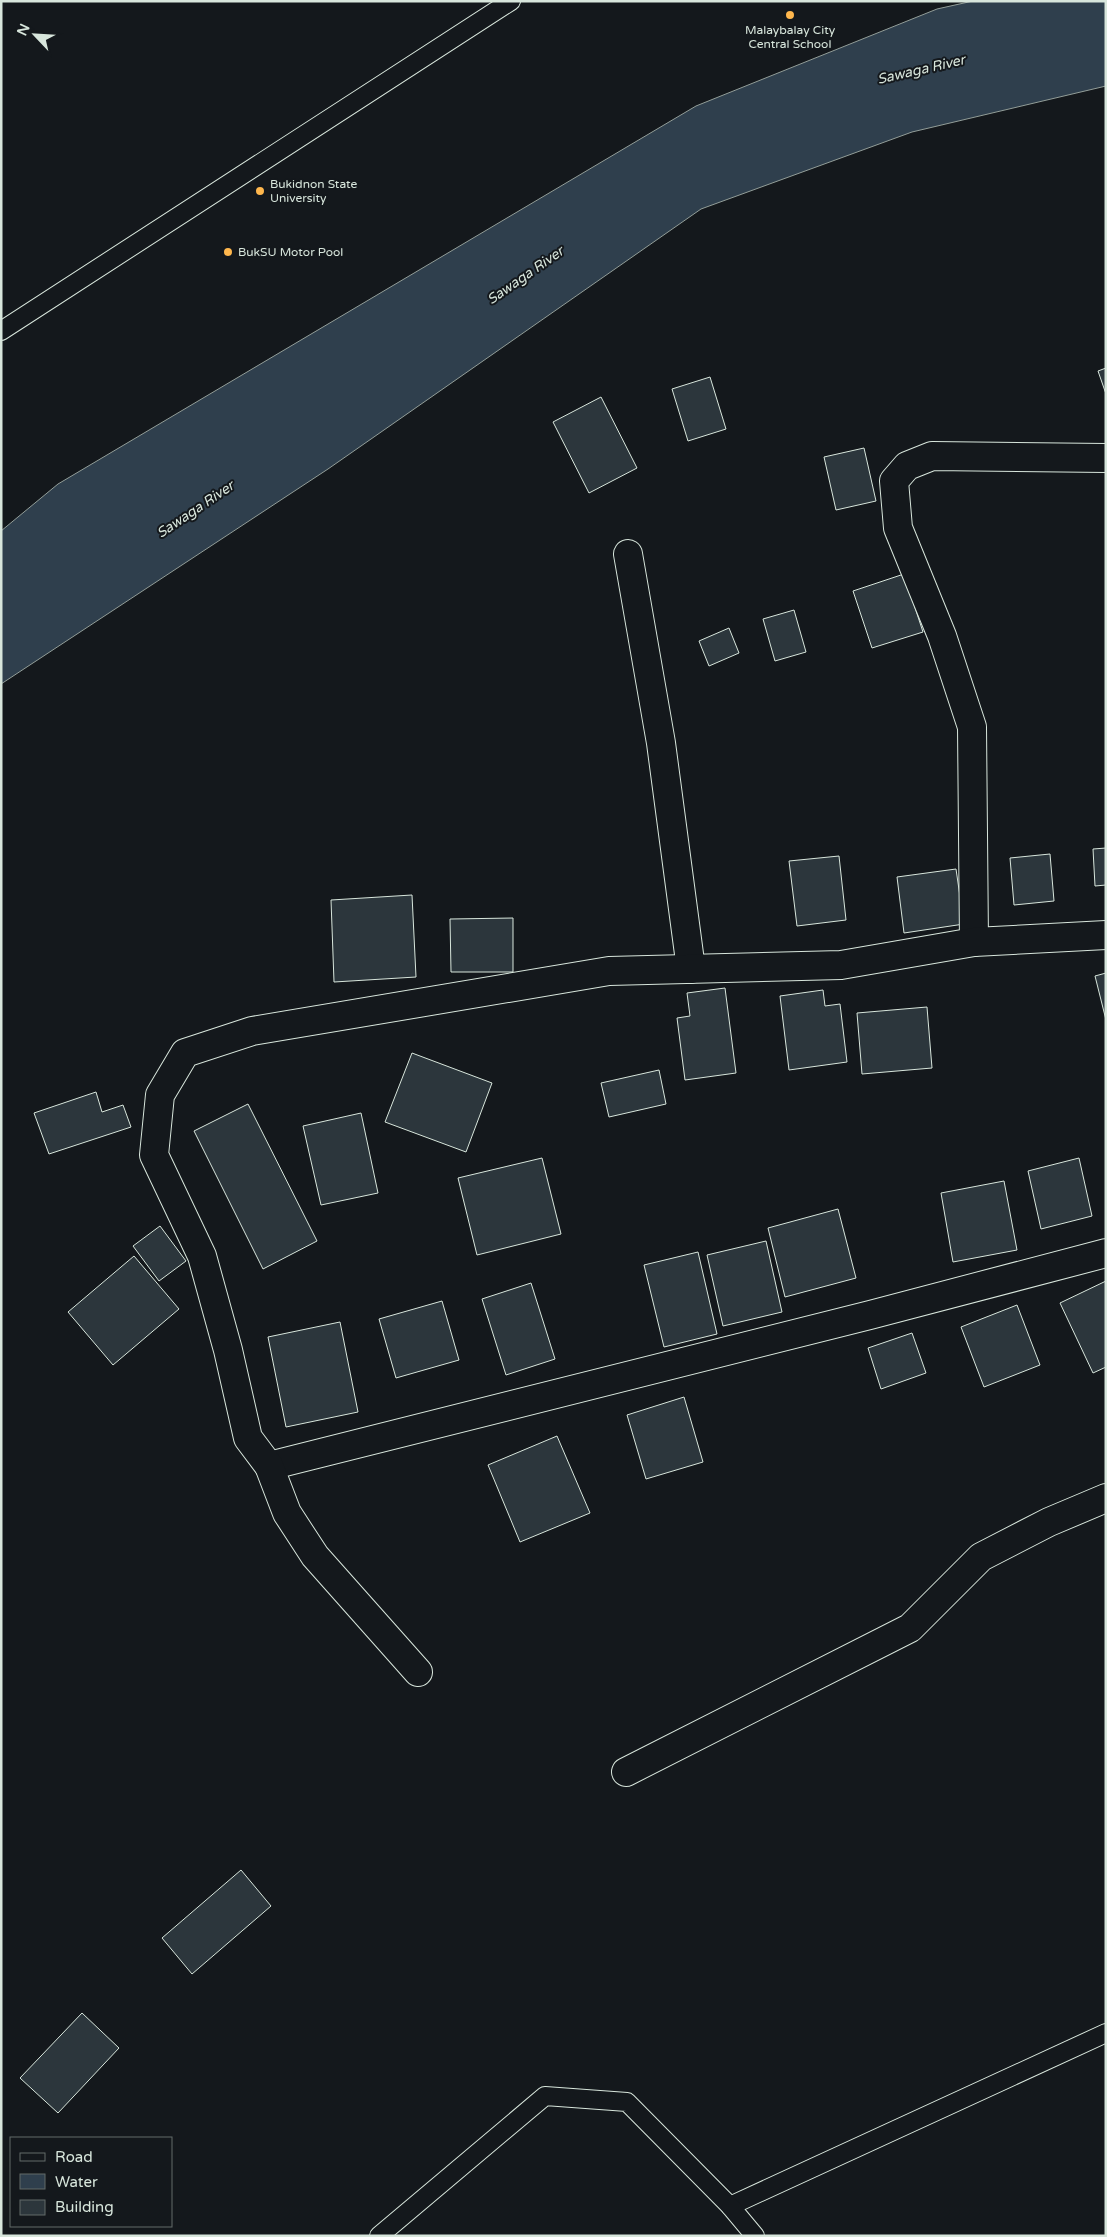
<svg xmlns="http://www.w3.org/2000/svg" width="1107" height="2237" font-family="'Varela Round',sans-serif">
	<rect width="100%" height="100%" fill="#14181c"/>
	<path fill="#2f3f4d" stroke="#939e99" d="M973 1H1106V86L912 132 701 209 328 469 1 684V531L58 484 696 106 937 9Z"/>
	<g fill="#2c363c" stroke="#d8e6dc">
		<path d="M1106 368V394L1098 371Z"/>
		<path d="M710 377 726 429 688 441 672 389Z"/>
		<path d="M601 397 637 468 589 493 553 422Z"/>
		<path d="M864 448 876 501 836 510 824 457Z"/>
		<path d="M904 574 923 632 872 648 853 591Z"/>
		<path d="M794 610 806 652 775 661 763 619Z"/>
		<path d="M729 628 739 653 709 666 699 641Z"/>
		<path d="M1106 848V885L1095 886 1093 849Z"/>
		<path d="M1050 854 1054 901 1014 905 1010 858Z"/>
		<path d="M839 856 846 920 797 926 789 861Z"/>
		<path d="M956 869 964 924 904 933 897 877Z"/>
		<path d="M412 895 416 977 334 982 331 900Z"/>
		<path d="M513 918V972H451L450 919Z"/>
		<path d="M1106 973V1020L1095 976Z"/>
		<path d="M725 988 736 1073 685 1080 677 1018 690 1016 687 993Z"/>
		<path d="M823 990 825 1006 840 1004 847 1062 789 1070 780 996Z"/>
		<path d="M927 1007 932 1068 862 1074 857 1013Z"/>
		<path d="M412 1053 492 1083 466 1152 385 1122Z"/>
		<path d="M659 1070 666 1104 609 1117 601 1083Z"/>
		<path d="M96 1092 102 1112 123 1105 131 1127 49 1154 34 1113Z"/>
		<path d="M248 1104 317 1241 263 1269 194 1131Z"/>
		<path d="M361 1113 378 1193 321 1205 303 1126Z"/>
		<path d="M542 1158 561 1234 477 1255 458 1178Z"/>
		<path d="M1079 1158 1092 1216 1041 1229 1028 1171Z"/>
		<path d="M1004 1181 1017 1250 953 1262 941 1193Z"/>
		<path d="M838 1209 856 1278 785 1297 768 1228Z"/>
		<path d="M160 1226 186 1261 159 1281 133 1246Z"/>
		<path d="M766 1241 782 1312 723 1326 707 1255Z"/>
		<path d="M698 1252 717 1334 664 1347 644 1265Z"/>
		<path d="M134 1256 179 1309 113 1365 68 1312Z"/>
		<path d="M1106 1281V1367L1093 1373 1060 1303Z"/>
		<path d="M531 1283 555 1359 506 1375 482 1299Z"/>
		<path d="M442 1301 459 1360 396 1378 379 1319Z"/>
		<path d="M1017 1305 1040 1365 984 1387 961 1327Z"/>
		<path d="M340 1322 358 1412 286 1427 268 1337Z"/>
		<path d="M912 1333 926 1373 881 1389 868 1348Z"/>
		<path d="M684 1397 703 1462 646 1479 627 1415Z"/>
		<path d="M557 1436 590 1513 520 1542 488 1465Z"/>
		<path d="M241 1870 271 1906 192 1974 162 1938Z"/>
		<path d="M82 2013 119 2048 58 2113 20 2078Z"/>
	</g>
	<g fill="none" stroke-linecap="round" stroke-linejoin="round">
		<defs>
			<g id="lane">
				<path d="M1 331 511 1"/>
				<path d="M730 2206 1106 2033"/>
				<path d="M379 2236 545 2096 627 2102 730 2206 755 2236"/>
			</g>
			<g id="street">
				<path d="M628 554 661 743 691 969"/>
				<path d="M974 942 972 727 942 636 898 528 894 481 907 466 932 456 1106 458"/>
				<path d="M269 1466 870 1315 1106 1253"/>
				<path d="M418 1672 315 1556 287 1513 269 1466 248 1438 228 1350 202 1256 154 1155 160 1095 185 1053 252 1031 609 971 841 965 974 942 1106 935"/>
				<path d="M626 1772 910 1628 981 1557 1049 1522 1106 1498"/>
			</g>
		</defs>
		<use href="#lane" stroke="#d8e6dc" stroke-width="20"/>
		<use href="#street" stroke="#d8e6dc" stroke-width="30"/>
		<use href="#lane" stroke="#14181c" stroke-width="18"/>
		<use href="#street" stroke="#14181c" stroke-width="28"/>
	</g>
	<g fill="#ffb74d" stroke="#14181c" stroke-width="2">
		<circle cx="790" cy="15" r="5"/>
		<circle cx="260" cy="191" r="5"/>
		<circle cx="228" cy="252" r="5"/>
	</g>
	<g text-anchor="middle" stroke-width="4" stroke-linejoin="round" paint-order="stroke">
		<g font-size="12" fill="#d8e6dc" stroke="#14181c" text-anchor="start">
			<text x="790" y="34" text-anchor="middle">Malaybalay City<tspan x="790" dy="14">Central School</tspan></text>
			<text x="270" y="188">Bukidnon State<tspan x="270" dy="14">University</tspan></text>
			<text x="238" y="256">BukSU Motor Pool</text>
		</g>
		<g font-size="14" font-style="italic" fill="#d8e6dc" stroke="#14181c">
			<text transform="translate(921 69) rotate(-13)" y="5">Sawaga River</text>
			<text transform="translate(525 275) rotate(-35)" y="5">Sawaga River</text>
			<text transform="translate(195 509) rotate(-34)" y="5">Sawaga River</text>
		</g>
	</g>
	<rect width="1107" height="2237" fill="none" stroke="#d8e6dc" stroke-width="5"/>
	<rect x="10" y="2137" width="162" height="90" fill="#14181c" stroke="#626a69"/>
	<rect x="20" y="2153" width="25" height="8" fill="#14181c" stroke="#626a69"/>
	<text x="55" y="2162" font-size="15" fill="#d8e6dc">Road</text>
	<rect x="20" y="2174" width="25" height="15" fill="#2f3f4d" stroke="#626a69"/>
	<text x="55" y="2187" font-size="15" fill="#d8e6dc">Water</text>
	<rect x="20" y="2200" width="25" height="15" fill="#2c363c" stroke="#626a69"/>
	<text x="55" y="2212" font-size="15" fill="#d8e6dc">Building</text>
	<g transform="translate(35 35) rotate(295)" stroke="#14181c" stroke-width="4" paint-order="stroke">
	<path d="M0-4L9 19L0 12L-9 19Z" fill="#d8e6dc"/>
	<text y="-8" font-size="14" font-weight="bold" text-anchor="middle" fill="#d8e6dc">N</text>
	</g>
</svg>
